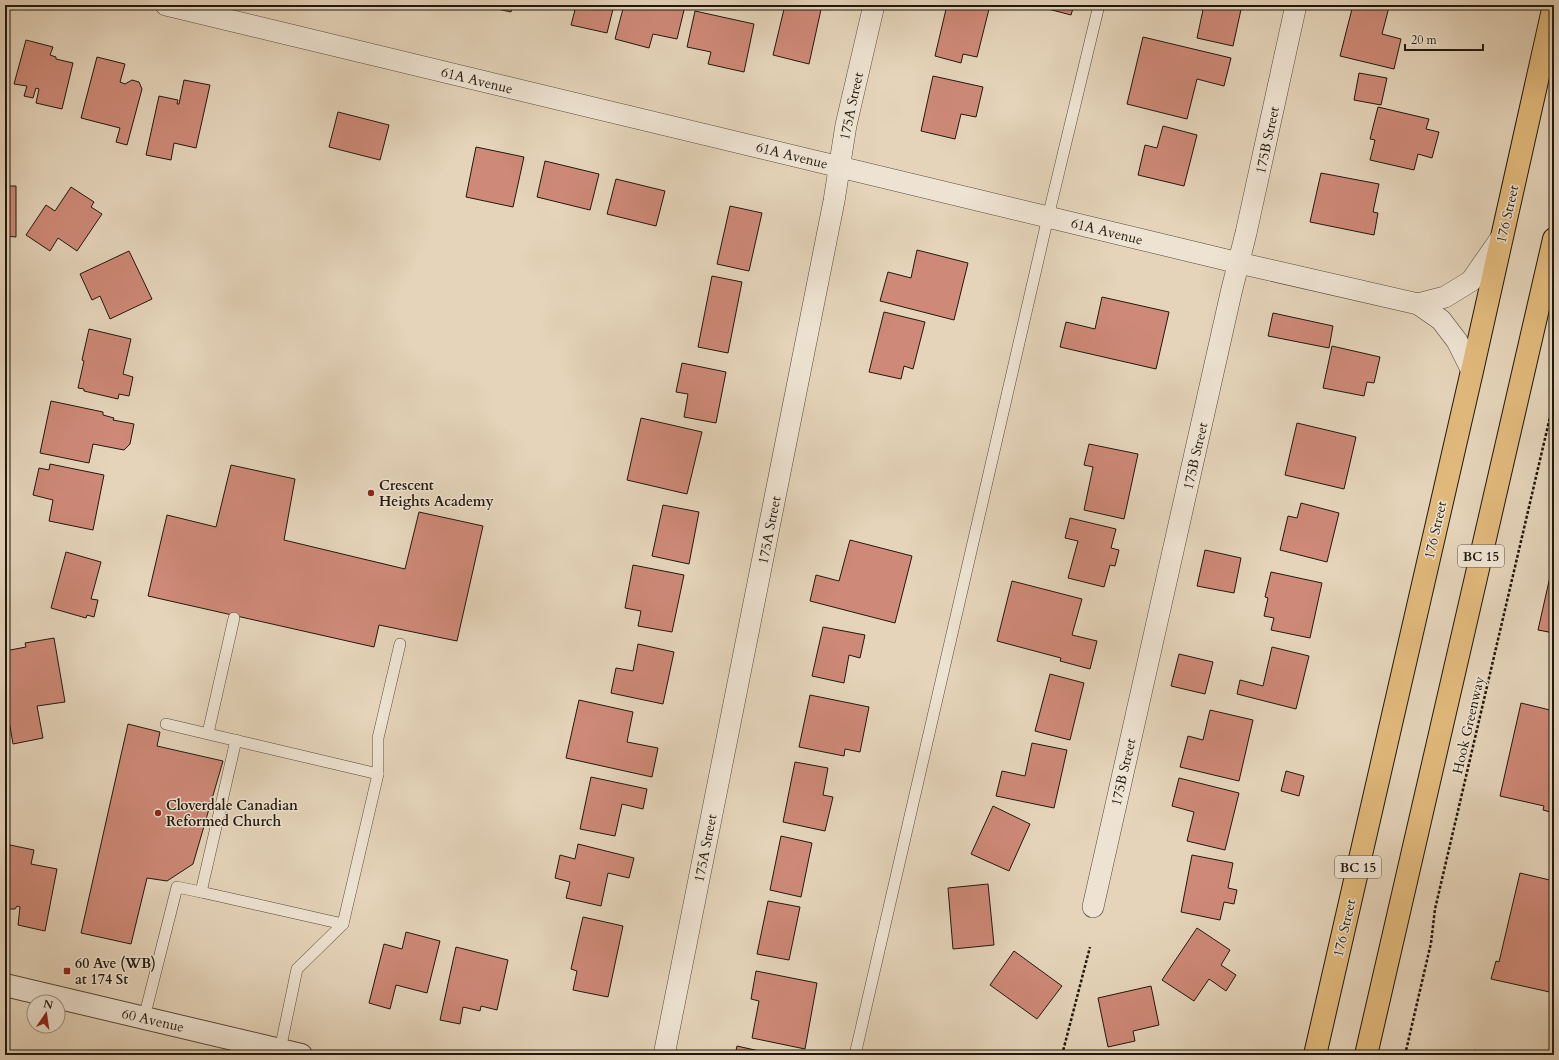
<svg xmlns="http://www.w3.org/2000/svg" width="1559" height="1060" font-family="Cardo,serif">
	<rect width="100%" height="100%" fill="#e5d4ba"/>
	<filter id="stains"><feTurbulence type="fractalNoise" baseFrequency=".005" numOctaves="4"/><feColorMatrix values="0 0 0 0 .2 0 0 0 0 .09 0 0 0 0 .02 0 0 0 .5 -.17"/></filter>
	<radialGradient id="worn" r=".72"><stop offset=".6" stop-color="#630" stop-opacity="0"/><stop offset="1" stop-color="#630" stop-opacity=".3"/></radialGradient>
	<g fill="#ce8978" stroke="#21180d">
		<path d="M480 5H513L511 12Z"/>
		<path d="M553 5H614L607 33 571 25 575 10Z"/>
		<path d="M624 5 685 6 677 39 653 34 649 48 615 39Z"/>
		<path d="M785 5H822L809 64 773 55Z"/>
		<path d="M947 5H990L977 57 963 54 961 63 935 56Z"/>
		<path d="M1033 5H1074L1071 15Z"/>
		<path d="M1204 5H1242L1233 46 1197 38Z"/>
		<path d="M1353 5H1382L1389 7 1382 34 1401 39 1394 69 1340 56Z"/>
		<path d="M695 11 754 24 744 72 708 64 711 52 687 47Z"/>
		<path d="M1143 37 1231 58 1224 86 1197 79 1187 119 1127 104Z"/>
		<path d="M26 40 53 47 50 55 56 57V59L73 63 62 109 36 103 39 89 36 88 33 98 24 96 27 86 14 84Z"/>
		<path d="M97 57 125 64 120 82 125 84 132 80 139 82 142 89 127 145 116 142 120 128 81 118Z"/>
		<path d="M1359 73 1387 78 1381 105 1354 100Z"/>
		<path d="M933 76 983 87 976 117 961 114 955 139 921 131Z"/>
		<path d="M184 80 210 85 196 148 174 143 171 160 146 155 159 96 178 100 177 104H179Z"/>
		<path d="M1378 107 1429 119 1426 129 1439 132 1432 158 1418 154 1414 170 1370 160 1375 140 1370 139Z"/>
		<path d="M338 112 389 125 380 160 329 147Z"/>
		<path d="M1163 126 1197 135 1184 186 1138 175 1145 145 1157 148Z"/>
		<path d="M476 147 524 157 513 207 466 197Z"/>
		<path d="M545 161 599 174 590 210 537 197Z"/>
		<path d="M1321 173 1379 184 1373 212 1378 213 1374 235 1310 222Z"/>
		<path d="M616 179 665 191 656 226 607 214Z"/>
		<path d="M5 186H16V237L5 236Z"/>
		<path d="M71 187 94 202 91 207 102 214 77 251 58 238 50 251 26 235 46 205 55 211Z"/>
		<path d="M730 206 762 213 749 271 717 264Z"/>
		<path d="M917 250 968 263 954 320 880 301 888 272 911 278Z"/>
		<path d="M129 251 152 299 110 319 100 296 92 300 80 274Z"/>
		<path d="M712 276 742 282 728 353 698 347Z"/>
		<path d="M1102 297 1169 312 1156 369 1060 347 1066 322 1095 329Z"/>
		<path d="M884 312 925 322 913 369 904 366 901 379 869 372Z"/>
		<path d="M1273 313 1333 326 1329 348 1268 336Z"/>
		<path d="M89 329 131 339 123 374 133 377 129 396 119 394 118 399 84 391V389L78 388 84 361 82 360Z"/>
		<path d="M1332 346 1380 357 1374 383 1367 382 1364 396 1323 388Z"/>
		<path d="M682 363 726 372 716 423 684 417 688 394 676 392Z"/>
		<path d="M51 401 103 412V415L114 418 113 420 134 424 130 444 124 450 93 444 89 463 40 453Z"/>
		<path d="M641 418 702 432 687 494 627 480Z"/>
		<path d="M1297 423 1356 437 1344 489 1285 475Z"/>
		<path d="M1089 444 1138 454 1124 519 1084 510 1093 467 1084 465Z"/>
		<path d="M50 464 104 475 93 530 49 521 53 500 33 495 39 468 49 470Z"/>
		<path d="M231 465 295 479 284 540 405 569 419 512 483 526 457 641 379 625 374 647 148 596 167 515 216 527Z"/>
		<path d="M1301 503 1339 513 1327 562 1280 550 1288 516 1297 518Z"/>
		<path d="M663 505 699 512 689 564 652 556Z"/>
		<path d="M1070 518 1116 529 1111 548 1119 550 1115 566 1110 565 1104 587 1068 578 1078 541 1065 538Z"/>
		<path d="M850 540 912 556 895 623 810 601 816 575 839 581Z"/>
		<path d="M1205 550 1241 558 1234 593 1197 586Z"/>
		<path d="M66 552 101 562 91 599 98 600 94 617 87 615 86 618 51 608Z"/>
		<path d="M1554 559V633L1538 630Z"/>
		<path d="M633 565 684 575 672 632 638 626 641 611 625 608Z"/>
		<path d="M1271 572 1322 583 1310 638 1271 630 1274 618 1264 616 1268 598 1265 597Z"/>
		<path d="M1012 581 1082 599 1072 635 1097 641 1090 669 1060 661 1061 658 997 641Z"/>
		<path d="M823 627 865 635 860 658 849 655 844 683 812 676Z"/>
		<path d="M54 638 65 702 37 706 43 738 13 744 5 697V651L26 647 25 643Z"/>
		<path d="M638 644 674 652 663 704 611 693 616 668 633 671Z"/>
		<path d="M1272 647 1309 656 1296 709 1237 694 1240 680 1263 686Z"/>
		<path d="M1179 654 1213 662 1205 694 1171 686Z"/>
		<path d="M1050 674 1084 683 1070 740 1035 731Z"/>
		<path d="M810 695 869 707 860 752 845 749 844 756 799 747Z"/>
		<path d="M579 700 633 712 627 742 658 748 652 777 566 758Z"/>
		<path d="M1521 703 1554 711V813L1543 810 1544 806 1500 796Z"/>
		<path d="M1210 710 1253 720 1239 781 1180 767 1188 736 1203 740Z"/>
		<path d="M128 724 160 732 157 746 223 761 193 864 167 881 147 878 131 944 81 933Z"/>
		<path d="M1032 743 1067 750 1054 808 996 796 1002 771 1025 776Z"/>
		<path d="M795 762 828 768 823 795 833 797 825 831 783 822Z"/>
		<path d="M1286 771 1304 776 1299 796 1281 791Z"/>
		<path d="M591 777 647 789 643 809 622 804 615 836 580 829Z"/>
		<path d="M1179 778 1239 793 1225 850 1187 841 1194 812 1172 806Z"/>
		<path d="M993 806 1030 824 1009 871 971 854Z"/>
		<path d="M781 836 812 843 801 897 770 890Z"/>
		<path d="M578 844 634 858 629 878 608 873 601 906 566 898 570 882 555 878 560 855 575 859Z"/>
		<path d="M10 845 34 850 31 864 57 869 45 931 18 925 20 907 17 906 15 909H10L5 908V869Z"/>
		<path d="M1192 855 1233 863 1228 888 1237 890 1234 904 1224 902 1220 920 1181 912Z"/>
		<path d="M1520 873 1554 881V993L1491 979 1496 961 1499 962Z"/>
		<path d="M988 884 994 945 953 949 948 888Z"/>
		<path d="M768 901 800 907 789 960 757 954Z"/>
		<path d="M583 917 623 926 608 997 573 990 577 971 571 969Z"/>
		<path d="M1197 928 1230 950 1221 965 1236 975 1226 991 1209 979 1194 1001 1162 980Z"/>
		<path d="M406 932 440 941 427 993 396 985 390 1009 369 1003 384 944 402 949Z"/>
		<path d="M456 947 508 960 497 1010 481 1006 480 1011 463 1007 460 1024 440 1020Z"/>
		<path d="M1014 951 1062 986 1037 1019 990 985Z"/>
		<path d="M756 971 817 983 805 1049 752 1038 759 1001 751 999Z"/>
		<path d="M1151 986 1159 1025 1133 1031 1135 1041 1108 1047 1098 998Z"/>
		<path d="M737 1046 777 1055H735Z"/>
		<path d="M1474 1050 1496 1055H1473Z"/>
	</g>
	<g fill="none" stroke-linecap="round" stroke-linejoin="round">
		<defs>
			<g id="service">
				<path d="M166 724 378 774 343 924 297 969 280 1050"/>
				<path d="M208 733 234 618"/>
				<path d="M378 774V738L400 644"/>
				<path d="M201 892 343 924"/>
				<path d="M144 1018 177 887 201 892 236 740"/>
				<path d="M855 1055 1048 217 1099 5"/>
			</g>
			<g id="minor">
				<path d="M166 5 1239 263 1418 304 1441 320 1457 341 1472 371"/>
				<path d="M1418 304 1445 297 1471 281 1501 238"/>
				<path d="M1093 907 1231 293 1246 233 1296 5"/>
				<path d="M664 1055 834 201 846 125 874 5"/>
			</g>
			<path id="tertiary" d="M5 985 301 1055"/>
			<g id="trunk">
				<path d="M1315 1055 1472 371 1554 5"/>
				<path d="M1366 1055 1554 239"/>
			</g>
		</defs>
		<use href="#service" stroke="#524738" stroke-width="12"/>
		<use href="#minor" stroke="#524738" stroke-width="22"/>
		<use href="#tertiary" stroke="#524738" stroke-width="24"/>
		<use href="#trunk" stroke="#21180d" stroke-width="24"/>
		<g stroke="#21180d" stroke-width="2.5" stroke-dasharray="3 2" stroke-linecap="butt">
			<path d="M1062 1055 1090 947"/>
			<path d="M1405 1055 1431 943 1435 909 1554 400"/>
		</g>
		<use href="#service" stroke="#eee3d2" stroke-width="11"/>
		<use href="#minor" stroke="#eee3d2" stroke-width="21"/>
		<use href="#tertiary" stroke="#eee3d2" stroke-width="22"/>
		<use href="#trunk" stroke="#e2ba7d" stroke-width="22"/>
	</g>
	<g fill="#8f2418" stroke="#eee3d2" stroke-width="1.5">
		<circle cx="371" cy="493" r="4"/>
		<circle cx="158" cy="813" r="4"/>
		<rect x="63" y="967" width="8" height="8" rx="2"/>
	</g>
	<g text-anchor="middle" stroke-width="3" stroke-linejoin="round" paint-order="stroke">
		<g fill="#eee3d2" stroke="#5e5548" stroke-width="1">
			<rect x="1458" y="545" width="46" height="22" rx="3"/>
			<rect x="1335" y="856" width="46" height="22" rx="3"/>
		</g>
		<g font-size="13" font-weight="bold" fill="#21180d">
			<text x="1481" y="561">BC 15</text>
			<text x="1358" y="872">BC 15</text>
		</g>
		<g font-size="14" fill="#21180d" stroke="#eee3d2">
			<text transform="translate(477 80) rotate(14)" y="5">61A Avenue</text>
			<text transform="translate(851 106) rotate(-78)" y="5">175A Street</text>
			<text transform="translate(1267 140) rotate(-78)" y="5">175B Street</text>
			<text transform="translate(792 155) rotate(14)" y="5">61A Avenue</text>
			<text transform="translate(1507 214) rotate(-77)" y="5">176 Street</text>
			<text transform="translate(1107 231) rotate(14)" y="5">61A Avenue</text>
			<text transform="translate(1195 456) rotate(-77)" y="5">175B Street</text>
			<text transform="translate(769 530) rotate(-79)" y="5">175A Street</text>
			<text transform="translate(1435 530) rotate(-77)" y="5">176 Street</text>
			<text transform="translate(1468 725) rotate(-77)" y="5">Hook Greenway</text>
			<text transform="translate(1123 772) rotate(-77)" y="5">175B Street</text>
			<text transform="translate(705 848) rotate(-79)" y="5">175A Street</text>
			<text transform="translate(1344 928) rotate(-77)" y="5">176 Street</text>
			<text transform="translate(153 1020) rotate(13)" y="5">60 Avenue</text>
		</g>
		<g font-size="14" font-weight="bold" fill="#21180d" stroke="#eee3d2" text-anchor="start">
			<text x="379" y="490">Crescent<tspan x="379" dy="16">Heights Academy</tspan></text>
			<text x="166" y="810">Cloverdale Canadian<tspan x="166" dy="16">Reformed Church</tspan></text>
			<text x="75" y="968">60 Ave (WB)<tspan x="75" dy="16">at 174 St</tspan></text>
		</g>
	</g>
	<rect width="1559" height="1060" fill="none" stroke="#e5d4ba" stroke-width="20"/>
	<rect x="6" y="6" width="1547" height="1048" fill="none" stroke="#21180d" stroke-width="2"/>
	<rect x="10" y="10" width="1539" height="1040" fill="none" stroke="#21180d"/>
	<g transform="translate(46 1014) rotate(13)"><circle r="19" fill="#eee3d2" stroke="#9c9283"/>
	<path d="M0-3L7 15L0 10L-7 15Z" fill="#8f2418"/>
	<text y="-6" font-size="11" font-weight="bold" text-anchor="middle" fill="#21180d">N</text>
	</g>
	<path d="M1405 44v6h78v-6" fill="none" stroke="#21180d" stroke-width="2"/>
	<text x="1411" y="44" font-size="12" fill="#21180d" stroke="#eee3d2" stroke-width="3" paint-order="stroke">20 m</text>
	<rect width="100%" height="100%" filter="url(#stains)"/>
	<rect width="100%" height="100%" fill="url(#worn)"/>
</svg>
